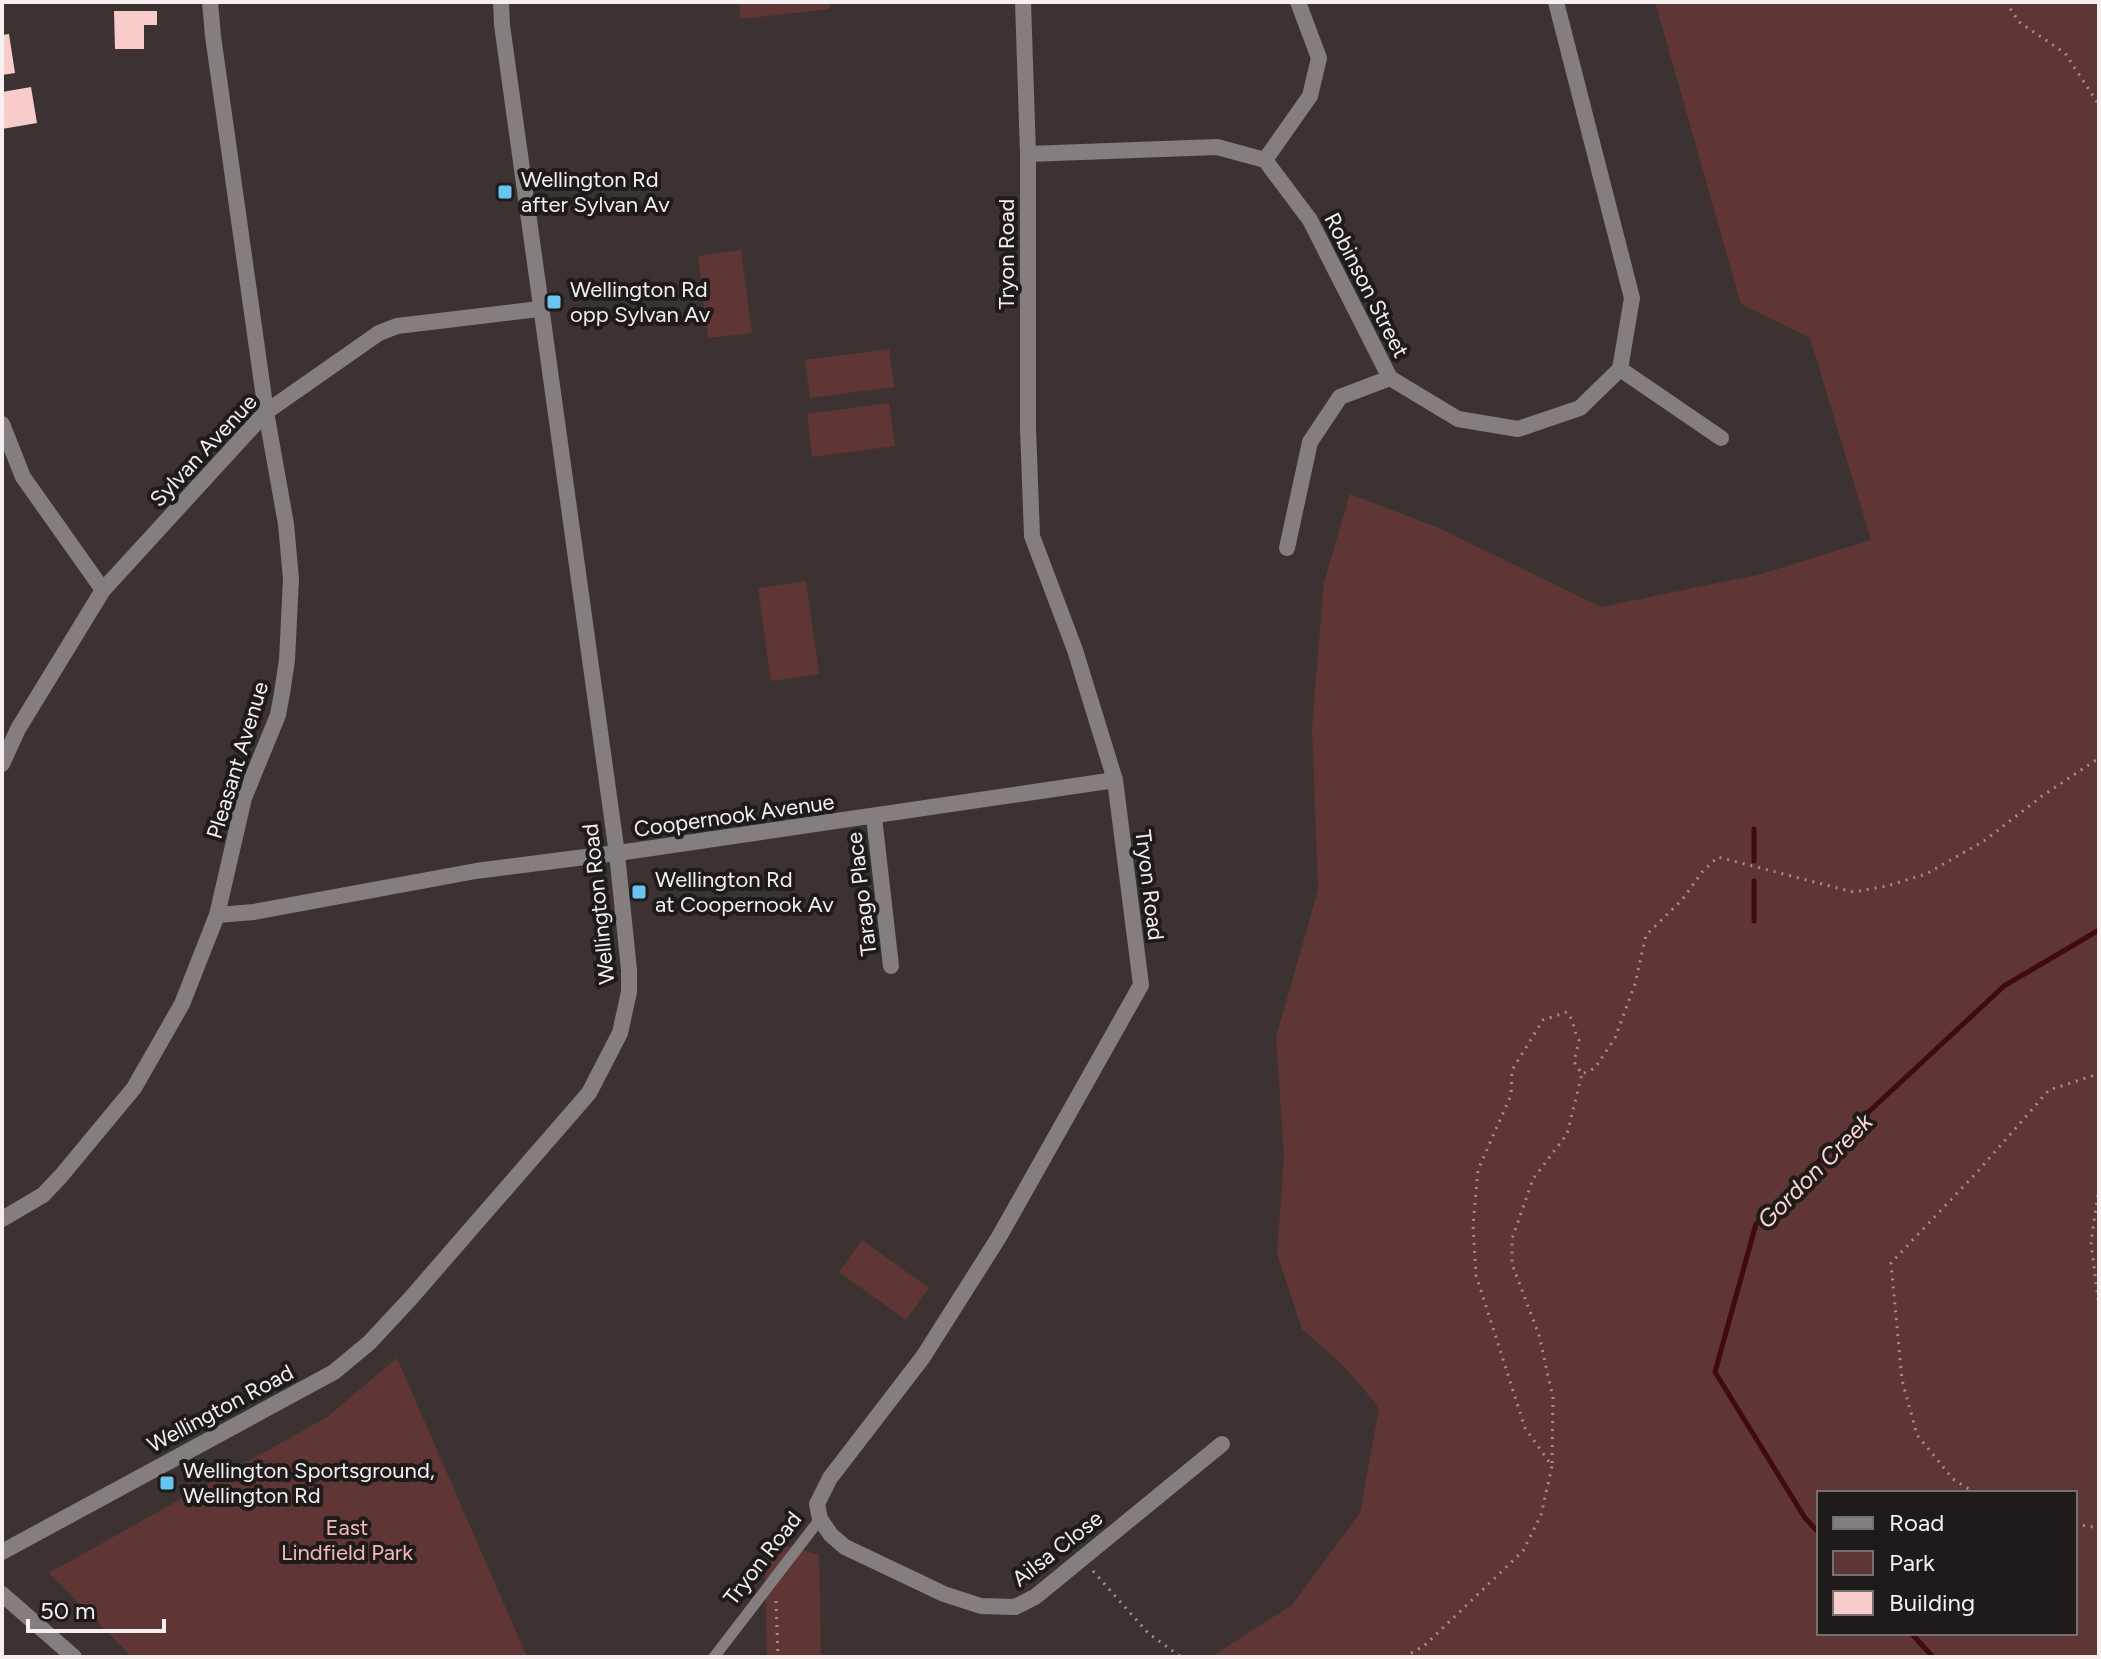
<svg xmlns="http://www.w3.org/2000/svg" width="2101" height="1659" font-family="Figtree,sans-serif">
	<rect width="100%" height="100%" fill="#3c3231"/>
	<g fill="#5f3635" fill-rule="evenodd">
		<path d="M739 2H830V9L741 19Z"/>
		<path d="M1655 2H2099V1657H1211L1292 1605 1360 1513 1379 1408 1346 1368 1302 1329 1277 1254 1284 1156 1276 1037 1318 890 1312 727 1324 582 1350 494 1439 528 1601 607 1761 574 1871 540 1810 338 1741 304ZM2075 1493V1633H1819V1493Z"/>
		<path d="M741 250 752 333 708 338 698 256Z"/>
		<path d="M889 349 894 387 810 398 805 360Z"/>
		<path d="M889 403 895 446 812 457 807 414Z"/>
		<path d="M806 581 819 674 771 681 758 588Z"/>
		<path d="M862 1240 929 1288 906 1320 839 1272Z"/>
		<path d="M397 1358 527 1657H132L49 1573 327 1417Z"/>
		<path d="M764 1539 819 1555 821 1657H767Z"/>
	</g>
	<g fill="none" stroke-linecap="round" stroke-linejoin="round">
		<g stroke="#400a0e" stroke-width="5">
			<path d="M1754 829V861"/>
			<path d="M1754 881V921"/>
			<path d="M1819 1533 1805 1518 1715 1372 1756 1224 1861 1119 2004 986 2099 930"/>
			<path d="M1911 1633 1933 1657"/>
		</g>
	</g>
	<g fill="#f7ccca">
		<path d="M114 11H157V25H144V49H115Z"/>
		<path d="M9 34 15 73 2 75V35Z"/>
		<path d="M31 87 37 123 2 129V92Z"/>
	</g>
	<g fill="none" stroke-linecap="round" stroke-linejoin="round">
		<g stroke="#9b9392" stroke-width="3" stroke-dasharray="2 6" stroke-linecap="butt">
			<path d="M2006 2 2019 22 2065 53 2099 105"/>
			<path d="M2099 1187 2091 1242 2099 1307"/>
			<path d="M1552 1463 1553 1398 1539 1335 1512 1264V1239L1533 1179 1567 1134 1582 1074"/>
			<path d="M1975 1493 1953 1479 1917 1435 1902 1380 1891 1263 1979 1170 2049 1090 2092 1076 2099 1071"/>
			<path d="M2075 1524 2099 1528"/>
			<path d="M1093 1571 1148 1633 1181 1657"/>
			<path d="M776 1601 778 1657"/>
			<path d="M1404 1657 1424 1646 1523 1551 1541 1515 1552 1466 1525 1428 1476 1275 1473 1225 1478 1170 1511 1095 1512 1070 1543 1020 1567 1012C1575 1022 1573 1031 1579 1040L1574 1062 1582 1074 1595 1068 1615 1038 1635 984 1646 935 1682 900 1702 872 1718 857 1853 892 1887 886 1926 874 1984 841 2042 796 2099 758"/>
		</g>
		<path stroke="#847e7e" stroke-width="11" d="M714 1657 820 1519"/>
		<g stroke="#847e7e" stroke-width="16">
			<path d="M1023 2 1028 154V428L1032 536 1075 650 1115 780 1141 985 999 1237 923 1357 830 1478 817 1504 820 1519 831 1535 845 1547 944 1594 981 1606 1015 1607 1035 1597 1222 1444"/>
			<path d="M1028 154 1217 147 1265 160 1310 220 1390 378 1458 419 1518 429 1580 408 1620 369 1632 298 1556 2"/>
			<path d="M1265 160 1310 96 1319 58 1298 2"/>
			<path d="M1620 369 1721 438"/>
			<path d="M2 424 23 477 103 590"/>
			<path d="M1287 548 1310 442 1340 397 1390 378"/>
			<path d="M2 764 18 729 103 590 266 412 379 333 397 326 539 309"/>
			<path d="M874 817 891 966"/>
			<path d="M217 915 254 912 476 871 632 851 1115 780"/>
			<path d="M2 1219 43 1195 61 1176 134 1088 182 1004 217 915 244 798 278 715 282 693 287 660 291 579 286 524 266 412 213 36 210 2"/>
			<path d="M2 1552 334 1372 369 1343 410 1299 589 1093 620 1033 629 992V970L617 854 502 25 501 2"/>
			<path d="M2 1594 74 1657"/>
		</g>
	</g>
	<g fill="#68c4f0" stroke="#201b1b" stroke-width="3">
		<rect x="497" y="184" width="16" height="16" rx="4"/>
		<rect x="546" y="294" width="16" height="16" rx="4"/>
		<rect x="631" y="884" width="16" height="16" rx="4"/>
		<rect x="159" y="1475" width="16" height="16" rx="4"/>
	</g>
	<g text-anchor="middle" stroke-width="8" stroke-linejoin="round" paint-order="stroke">
		<g font-size="22" fill="#f6efef" stroke="#201b1b" text-anchor="start">
			<text x="521" y="187">Wellington Rd<tspan x="521" dy="25">after Sylvan Av</tspan></text>
			<text x="570" y="297">Wellington Rd<tspan x="570" dy="25">opp Sylvan Av</tspan></text>
			<text x="655" y="887">Wellington Rd<tspan x="655" dy="25">at Coopernook Av</tspan></text>
			<text x="183" y="1478">Wellington Sportsground,<tspan x="183" dy="25">Wellington Rd</tspan></text>
		</g>
		<g font-size="22" fill="#f6efef" stroke="#201b1b">
			<text transform="translate(1006 254) rotate(-90)" y="8">Tryon Road</text>
			<text transform="translate(1367 285) rotate(63)" y="8">Robinson Street</text>
			<text transform="translate(203 450) rotate(-47)" y="8">Sylvan Avenue</text>
			<text transform="translate(237 760) rotate(-73)" y="8">Pleasant Avenue</text>
			<text transform="translate(734 815) rotate(-8)" y="8">Coopernook Avenue</text>
			<text transform="translate(1150 885) rotate(83)" y="8">Tryon Road</text>
			<text transform="translate(861 894) rotate(-97)" y="8">Tarago Place</text>
			<text transform="translate(598 904) rotate(-96)" y="8">Wellington Road</text>
			<text transform="translate(220 1408) rotate(-28)" y="8">Wellington Road</text>
			<text transform="translate(1057 1548) rotate(-38)" y="8">Ailsa Close</text>
			<text transform="translate(762 1558) rotate(-52)" y="8">Tryon Road</text>
		</g>
		<g font-size="22" fill="#f4bab8" stroke="#201b1b">
			<text x="347" y="1535">East<tspan x="347" dy="25">Lindfield Park</tspan></text>
		</g>
		<g font-size="24" font-style="italic" fill="#fed6d4" stroke="#201b1b">
			<text transform="translate(1815 1171) rotate(-45)" y="8">Gordon Creek</text>
		</g>
	</g>
	<rect width="2101" height="1659" fill="none" stroke="#f6efef" stroke-width="8"/>
	<rect x="1817" y="1491" width="260" height="144" fill="#201b1b" stroke="#767070" stroke-width="2"/>
	<rect x="1833" y="1517" width="40" height="12" fill="#847e7e" stroke="#767070" stroke-width="2"/>
	<text x="1889" y="1531" font-size="24" fill="#f6efef">Road</text>
	<rect x="1833" y="1551" width="40" height="24" fill="#5f3635" stroke="#767070" stroke-width="2"/>
	<text x="1889" y="1571" font-size="24" fill="#f6efef">Park</text>
	<rect x="1833" y="1591" width="40" height="24" fill="#f7ccca" stroke="#767070" stroke-width="2"/>
	<text x="1889" y="1611" font-size="24" fill="#f6efef">Building</text>
	<path d="M28 1619v12h136v-12" fill="none" stroke="#f6efef" stroke-width="4"/>
	<text x="40" y="1619" font-size="24" fill="#f6efef" stroke="#201b1b" stroke-width="6" paint-order="stroke">50 m</text>
</svg>
